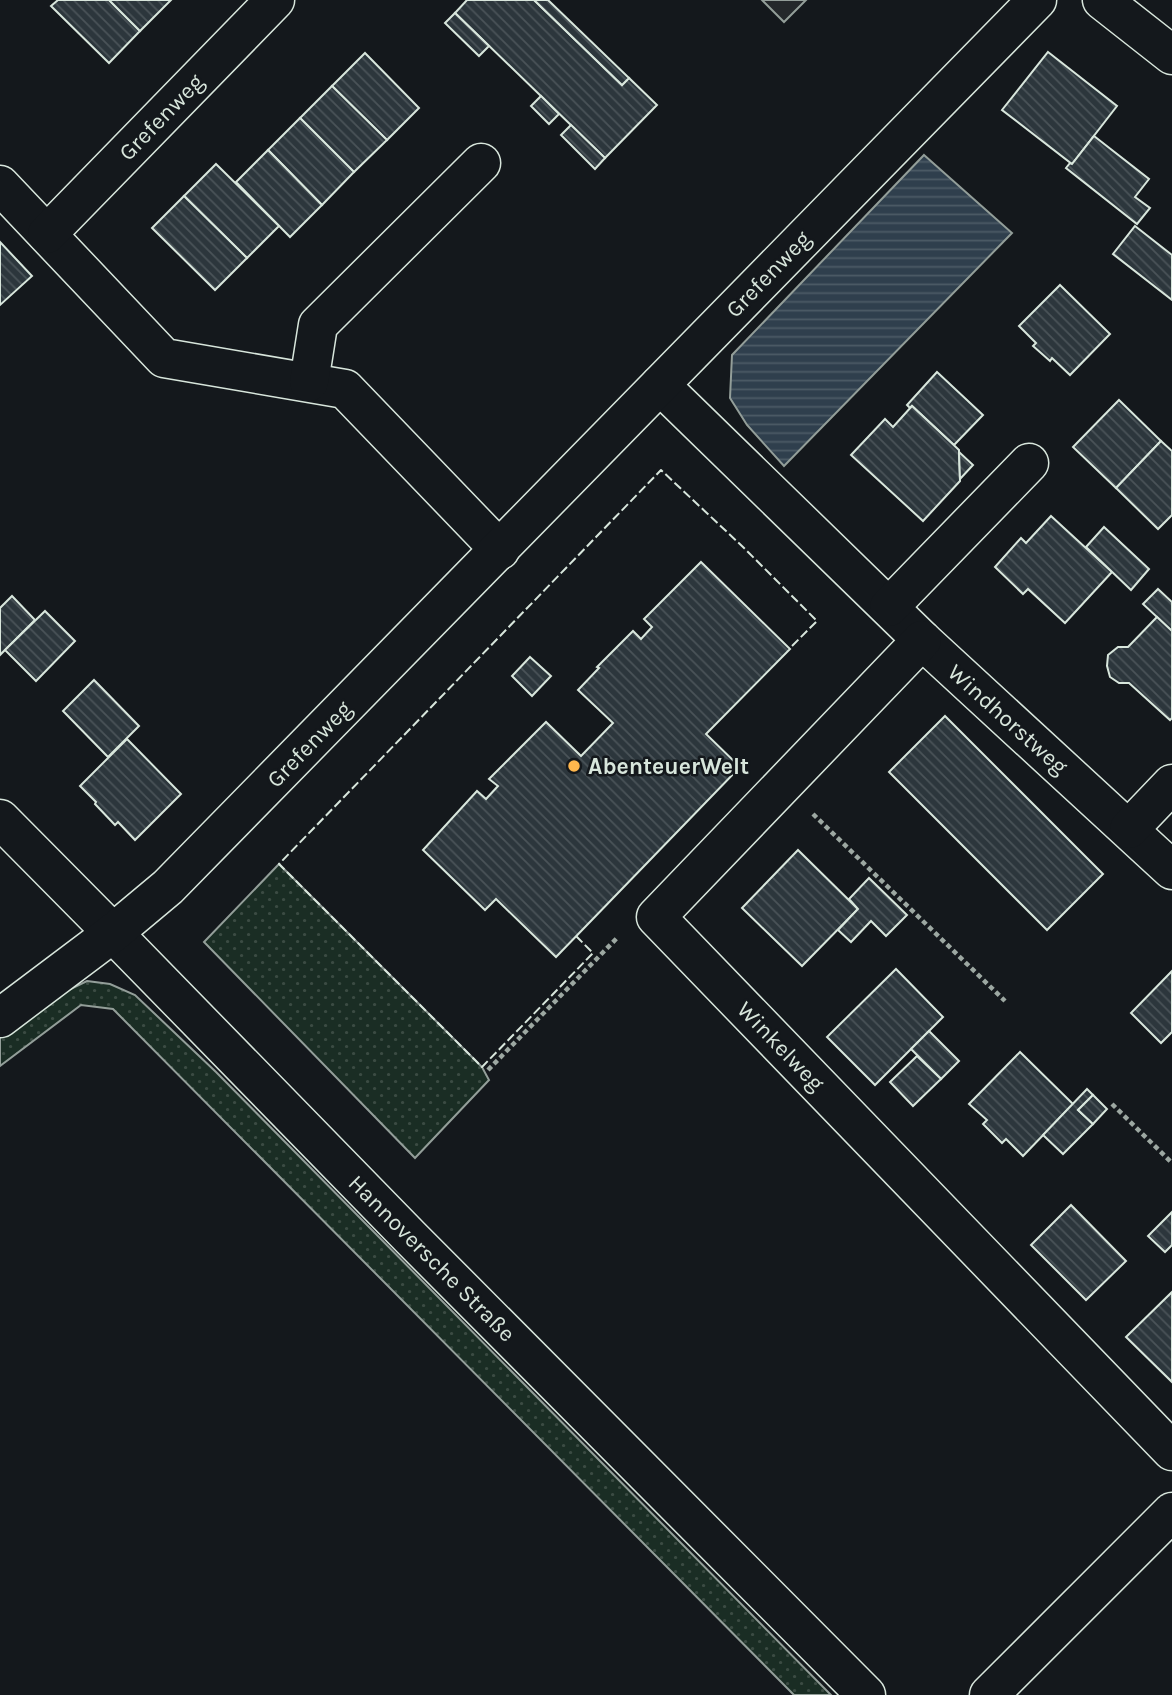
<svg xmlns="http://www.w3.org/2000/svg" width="1172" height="1695" font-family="Karla,sans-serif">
	<defs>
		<pattern id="grass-dots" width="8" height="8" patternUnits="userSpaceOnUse" patternTransform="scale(1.75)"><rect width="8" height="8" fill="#1a2d24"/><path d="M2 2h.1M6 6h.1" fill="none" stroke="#3b4b43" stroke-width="1.8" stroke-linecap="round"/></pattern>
		<pattern id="water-rules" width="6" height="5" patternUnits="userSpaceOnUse" patternTransform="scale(1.75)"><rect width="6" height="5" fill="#2f3f4d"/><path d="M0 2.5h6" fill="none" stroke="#4c5b66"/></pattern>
		<pattern id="building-back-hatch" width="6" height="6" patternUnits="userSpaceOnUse" patternTransform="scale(1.75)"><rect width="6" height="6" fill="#2c363c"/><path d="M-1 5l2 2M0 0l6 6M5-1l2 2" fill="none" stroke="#4a5358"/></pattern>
	</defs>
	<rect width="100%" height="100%" fill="#14181c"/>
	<g fill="url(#grass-dots)" stroke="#939e99" stroke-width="2">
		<path d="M279 864 482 1067 489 1080 415 1158 204 942Z"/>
		<path d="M87 981 110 984 135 995 216 1072 831 1695H794L113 1009 81 1005 0 1066V1038L52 998Z"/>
	</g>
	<path fill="#24282b" stroke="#939e99" stroke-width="2" d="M762 0H806L784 22Z"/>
	<path fill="url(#water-rules)" stroke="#939e99" stroke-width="2" d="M924 155 1012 233 784 466 747 425 730 398 732 355Z"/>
	<g fill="url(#building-back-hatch)" stroke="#d8e6dc" stroke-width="2">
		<path d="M58 0H109L140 31 109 63 51 6Z"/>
		<path d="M109 0H171L140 31Z"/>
		<path d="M467 0H534L622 85 629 78 657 105 605 158 455 13Z"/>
		<path d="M534 0H548L629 78 622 85Z"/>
		<path d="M455 13 489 46 479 56 445 23Z"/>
		<path d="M1048 52 1117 106 1072 164 1002 110Z"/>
		<path d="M365 53 419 108 387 140 332 86Z"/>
		<path d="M332 86 387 140 354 172 300 118Z"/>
		<path d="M541 96 559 114 549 124 531 106Z"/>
		<path d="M300 118 354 172 322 205 268 150Z"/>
		<path d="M571 125 605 158 595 169 561 135Z"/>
		<path d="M1094 136 1149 179 1135 197 1150 208 1137 224 1066 168 1070 163 1072 164Z"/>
		<path d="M268 150 322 205 290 237 236 182Z"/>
		<path d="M216 164 279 226 247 258 184 196Z"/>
		<path d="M184 196 247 258 215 290 152 228Z"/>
		<path d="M1135 226 1172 255V300L1113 254Z"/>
		<path d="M0 242 32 276 0 305Z"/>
		<path d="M1060 285 1110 334 1070 375 1052 358 1050 361 1033 346 1036 343 1019 326Z"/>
		<path d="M937 372 983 415 954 445 912 406 910 408 907 405Z"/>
		<path d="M1119 400 1161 441 1116 488 1073 447Z"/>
		<path d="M912 406 959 450 960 481 923 521 851 455 885 419 893 427Z"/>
		<path d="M1161 441 1172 451V515L1158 529 1116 488Z"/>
		<path d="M959 452 973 465 960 479Z"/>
		<path d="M1051 516 1112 572 1065 623 1028 589 1023 594 995 567 1021 538 1026 543Z"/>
		<path d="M1104 527 1149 569 1131 590 1086 547Z"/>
		<path d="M701 562 790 649 706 734 740 767 556 957 496 899 485 910 423 850 477 791 486 799 498 786 489 779 546 722 581 756 613 723 578 690 599 668 597 667 633 631 641 639 652 627 644 619Z"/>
		<path d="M1158 589 1172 602V631L1143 604Z"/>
		<path d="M12 596 35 620 0 655V608Z"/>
		<path d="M45 611 75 641 36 681 5 650Z"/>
		<path d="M1157 617 1172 631V718L1170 720 1129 683H1119L1110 677 1107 666 1108 655 1118 647H1128Z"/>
		<path d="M530 657 551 676 532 696 512 676Z"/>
		<path d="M94 680 139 726 108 757 63 711Z"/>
		<path d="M945 716 1103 874 1047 930 889 772Z"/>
		<path d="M127 739 181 794 135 840 118 822 115 825 95 804 96 802 80 786Z"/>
		<path d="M798 850 858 909 802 966 742 908Z"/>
		<path d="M869 878 907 915 886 936 871 921 851 942 838 930 858 909 849 899Z"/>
		<path d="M896 969 943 1017 875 1085 827 1037Z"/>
		<path d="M1172 971V1032L1161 1043 1131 1013Z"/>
		<path d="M929 1031 959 1061 941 1079 911 1049Z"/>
		<path d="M1020 1052 1073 1104 1023 1156 1006 1139 1002 1143 983 1124 987 1120 969 1104Z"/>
		<path d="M917 1056 941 1079 913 1106 890 1082Z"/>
		<path d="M1087 1089 1093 1095 1078 1110 1093 1124 1063 1154 1043 1135Z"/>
		<path d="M1093 1095 1107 1109 1093 1124 1078 1110Z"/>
		<path d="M1071 1205 1126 1261 1086 1300 1031 1245Z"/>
		<path d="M1172 1212V1245L1165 1252 1148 1236Z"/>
		<path d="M1172 1292V1382L1126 1337Z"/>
	</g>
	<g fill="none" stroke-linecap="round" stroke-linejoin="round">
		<defs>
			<g id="minor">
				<path d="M1102 0 1172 55"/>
				<path d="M0 185 164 358 345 389 500 550"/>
				<path d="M47 234 275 0"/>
				<path d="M309 382 318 325 481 163"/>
				<path d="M660 385 922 640 1172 870"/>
				<path d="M889 607 1029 463"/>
				<path d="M922 640 656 917 1172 1451"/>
				<path d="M0 819 113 933 411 1238 866 1695"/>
				<path d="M1129 829 1172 784"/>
				<path d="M0 1018 113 933 168 887 1037 0"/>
				<path d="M989 1695 1172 1512"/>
			</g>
		</defs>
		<use href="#minor" stroke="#d8e6dc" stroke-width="41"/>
		<g stroke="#9da8a2" stroke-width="4.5" stroke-dasharray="5 3.5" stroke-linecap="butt">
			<path d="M813 814 1005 1001"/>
			<path d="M488 1070 617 938"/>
			<path d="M1112 1104 1172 1163"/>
		</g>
		<use href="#minor" stroke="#14181c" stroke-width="38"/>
		<path stroke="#d8e6dc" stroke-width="2" stroke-dasharray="9 3.5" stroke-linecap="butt" d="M576 936 593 953 482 1067 279 864 661 470 743 547 817 621 792 646"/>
	</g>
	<circle fill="#ffb74d" stroke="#14181c" stroke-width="2.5" cx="574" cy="766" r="7"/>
	<g text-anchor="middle" stroke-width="5" stroke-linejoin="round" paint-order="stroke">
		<g font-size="23" fill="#d8e6dc" stroke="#14181c">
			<text transform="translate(161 117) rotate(-46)" y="8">Grefenweg</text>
			<text transform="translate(768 274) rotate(-46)" y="8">Grefenweg</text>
			<text transform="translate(1008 719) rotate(42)" y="8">Windhorstweg</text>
			<text transform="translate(309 744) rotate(-46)" y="8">Grefenweg</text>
			<text transform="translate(781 1046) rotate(46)" y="8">Winkelweg</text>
			<text transform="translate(432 1258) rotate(45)" y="8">Hannoversche Straße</text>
		</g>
		<g font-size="23" font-weight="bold" fill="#d8e6dc" stroke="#14181c" text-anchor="start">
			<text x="588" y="774">AbenteuerWelt</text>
		</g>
	</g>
</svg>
